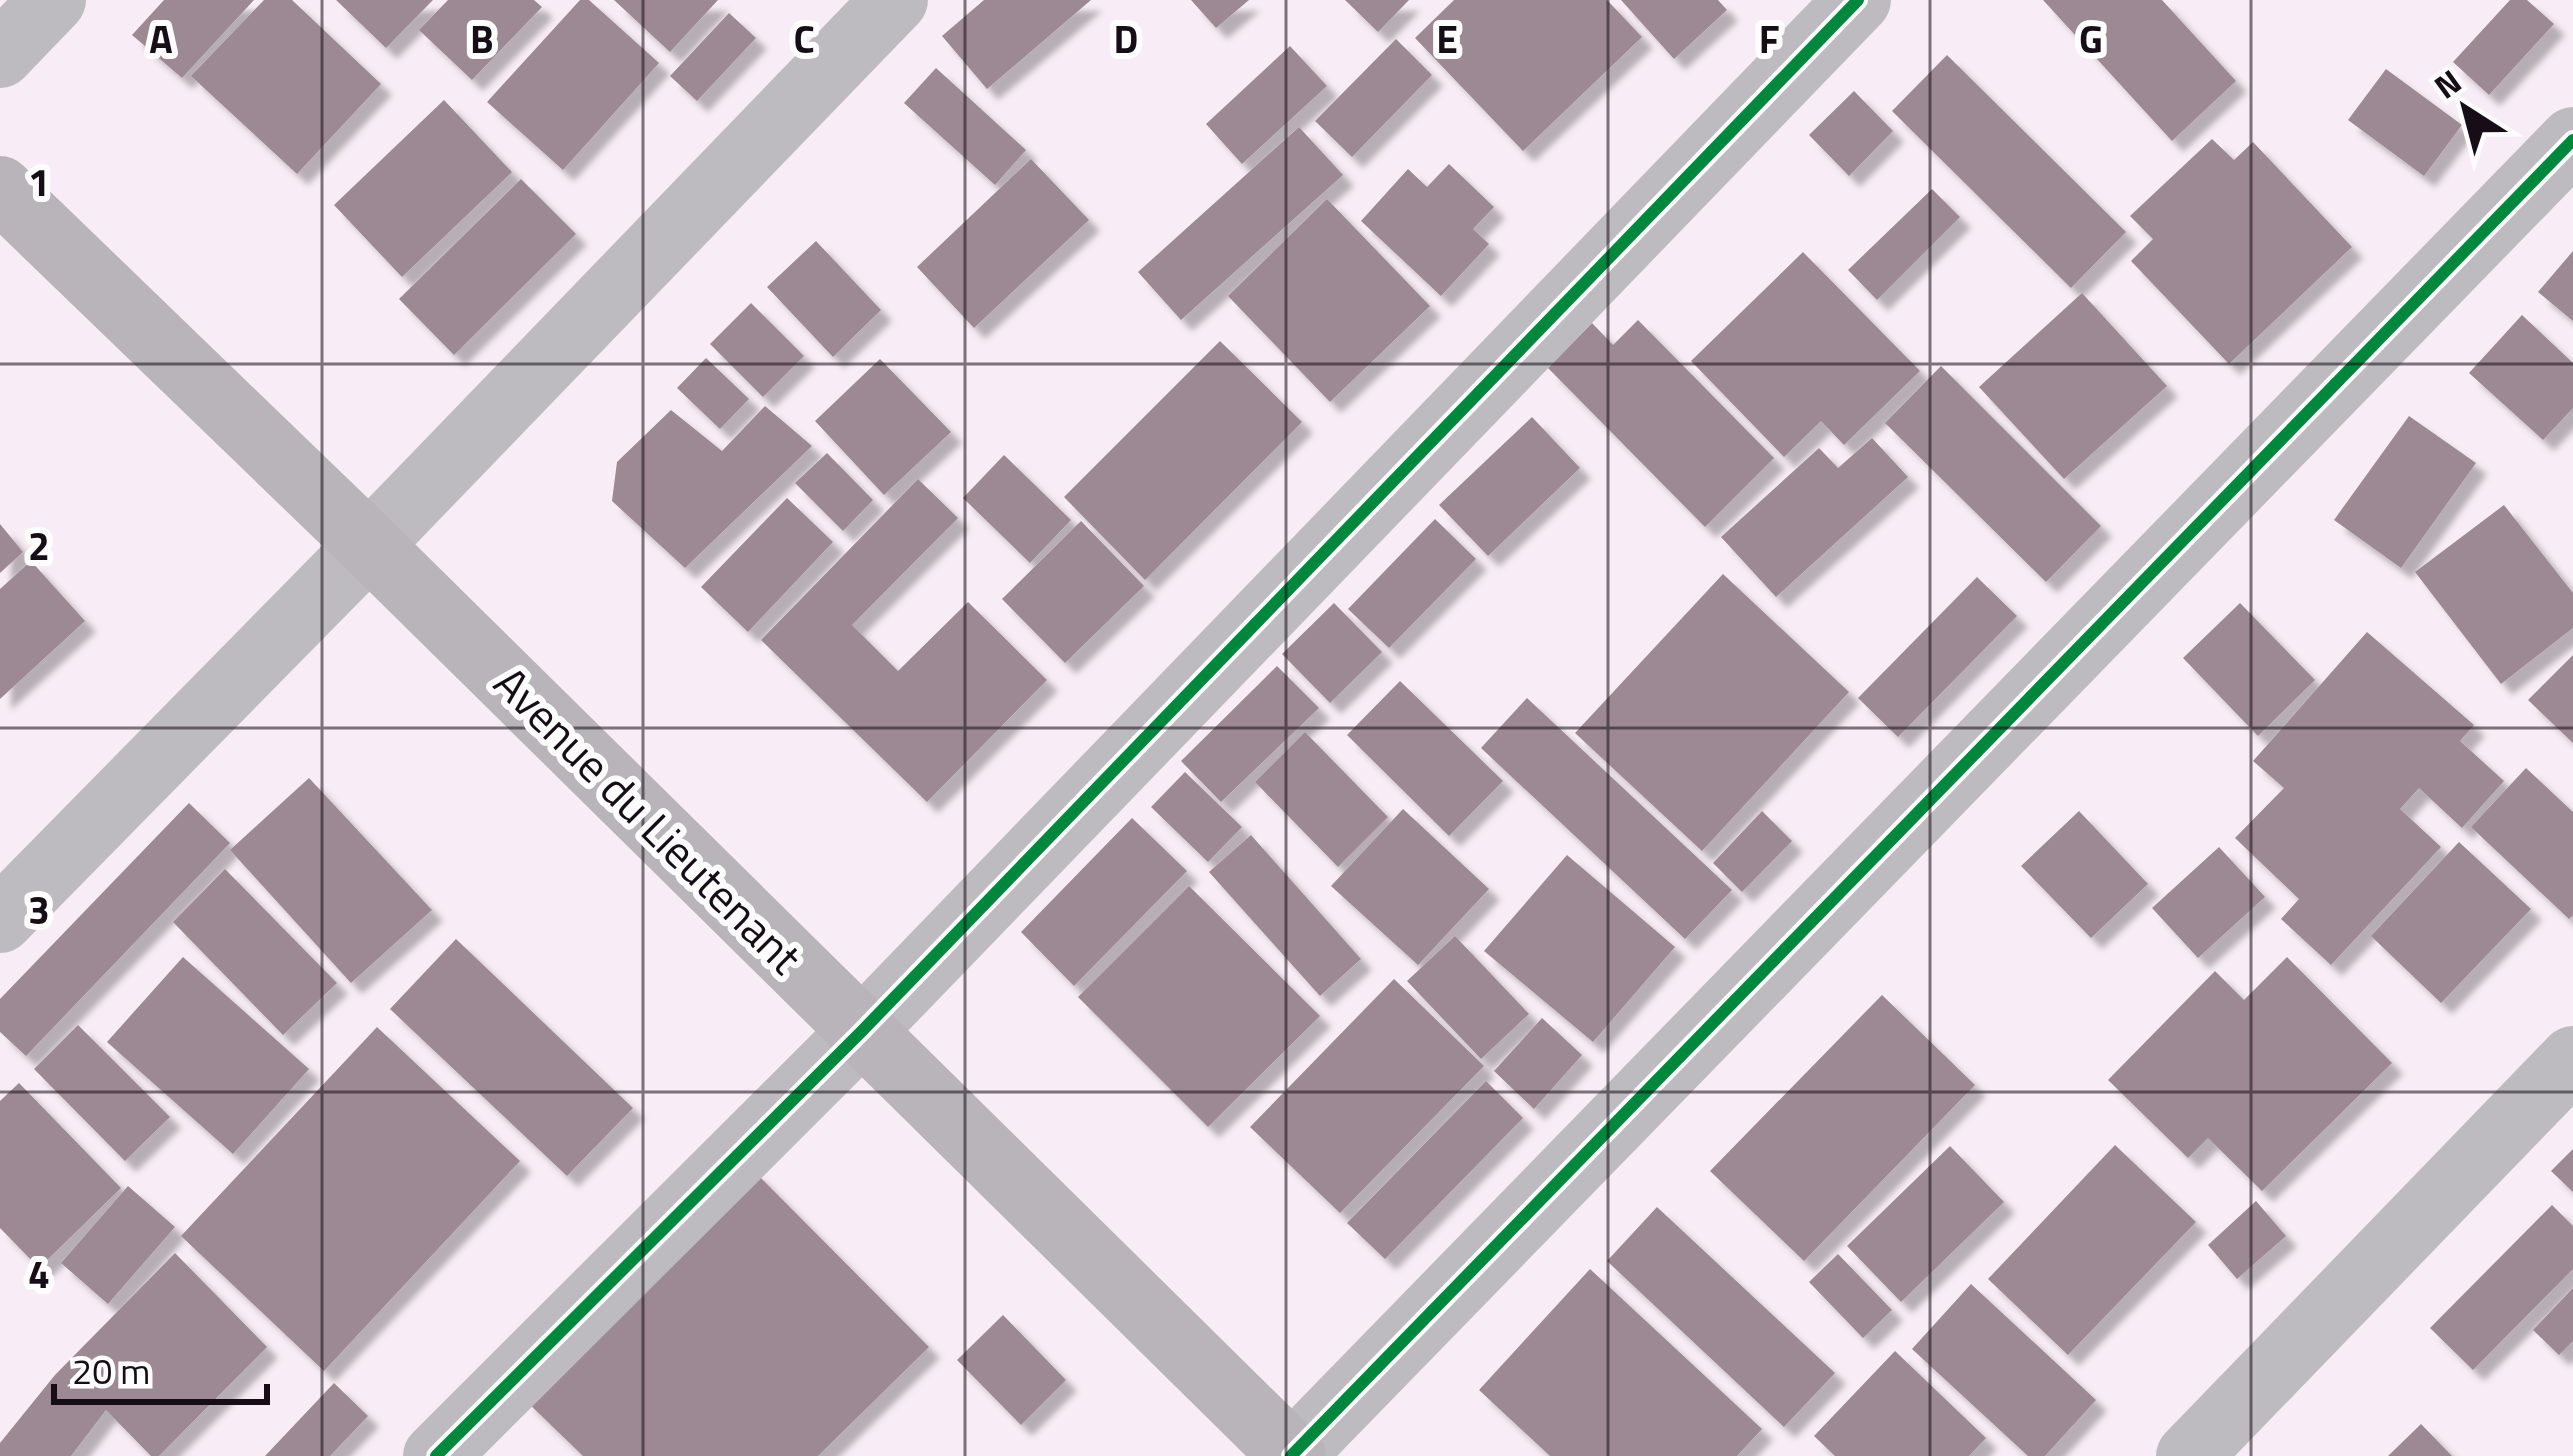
<svg xmlns="http://www.w3.org/2000/svg" width="2573" height="1456" font-family="'Titillium Web',sans-serif">
	<defs>
		<filter id="shadow"><feDropShadow dx="11" dy="11" stdDeviation="3" flood-color="#0004"/></filter>
	</defs>
	<rect width="100%" height="100%" fill="#f8edf6"/>
	<g fill="#9d8993" filter="url(#shadow)">
		<path d="M164 0H254L182 78 132 35Z"/>
		<path d="M264 0H292L381 84 297 174 191 76Z"/>
		<path d="M336 0H433L386 48Z"/>
		<path d="M448 0H534L542 7 472 80 419 30Z"/>
		<path d="M580 0H589L659 63 563 170 487 102Z"/>
		<path d="M614 0H718L670 52Z"/>
		<path d="M984 0H1091L987 89 942 36Z"/>
		<path d="M1191 0H1249L1216 28Z"/>
		<path d="M1345 0H1409L1378 32Z"/>
		<path d="M1454 0H1607L1642 37 1523 151 1415 38Z"/>
		<path d="M1621 0H1718L1727 10 1674 59Z"/>
		<path d="M2043 0H2162L2236 81 2172 141Z"/>
		<path d="M2510 0H2527L2554 24 2489 95 2453 62Z"/>
		<path d="M729 13 756 38 697 101 670 76Z"/>
		<path d="M1396 39 1432 75 1352 157 1315 121Z"/>
		<path d="M1290 46 1327 86 1242 164 1206 124Z"/>
		<path d="M1947 55 2126 232 2071 288 1892 111Z"/>
		<path d="M936 68 1026 150 995 185 904 103Z"/>
		<path d="M2386 69 2462 125 2424 176 2348 120Z"/>
		<path d="M1854 91 1893 131 1849 176 1809 135Z"/>
		<path d="M444 100 512 172 402 277 334 205Z"/>
		<path d="M1299 127 1343 175 1181 320 1138 272Z"/>
		<path d="M2212 139 2234 160 2253 142 2352 247 2229 364 2131 261 2153 239 2130 216Z"/>
		<path d="M1031 159 1089 220 974 328 917 267Z"/>
		<path d="M1449 164 1494 207 1473 229 1489 244 1441 296 1361 221 1408 169 1427 187Z"/>
		<path d="M521 179 576 234 454 355 399 299Z"/>
		<path d="M1932 189 1960 217 1877 300 1848 270Z"/>
		<path d="M1327 199 1430 306 1330 402 1228 296Z"/>
		<path d="M816 241 881 310 833 357 767 287Z"/>
		<path d="M2573 251V321L2538 292Z"/>
		<path d="M1803 252 1920 371 1844 445 1821 421 1784 457 1691 361Z"/>
		<path d="M2082 293 2167 386 2064 479 1979 387Z"/>
		<path d="M751 303 804 356 763 397 710 344Z"/>
		<path d="M2522 315 2573 363V408L2543 440 2469 373Z"/>
		<path d="M1638 320 1774 458 1705 527 1548 368 1592 323 1613 345Z"/>
		<path d="M1220 341 1302 422 1145 580 1064 497Z"/>
		<path d="M706 358 749 399 720 429 677 388Z"/>
		<path d="M880 359 951 432 884 495 815 421Z"/>
		<path d="M1941 366 2101 526 2046 582 1885 423Z"/>
		<path d="M765 406 812 446 685 568 612 501 617 462 671 410 722 451Z"/>
		<path d="M2409 416 2476 463 2401 568 2334 520Z"/>
		<path d="M1532 417 1580 468 1488 556 1439 505Z"/>
		<path d="M1872 438 1908 477 1776 597 1721 537 1819 448 1838 468Z"/>
		<path d="M827 453 873 500 843 531 795 483Z"/>
		<path d="M1004 455 1071 520 1030 563 963 498Z"/>
		<path d="M918 479 958 518 852 625 898 671 968 602 1047 680 927 802 761 640Z"/>
		<path d="M787 498 833 542 748 632 701 587Z"/>
		<path d="M2504 505 2573 593V628L2501 684 2415 572Z"/>
		<path d="M1435 519 1476 559 1389 648 1348 609Z"/>
		<path d="M1081 521 1144 586 1065 663 1002 599Z"/>
		<path d="M0 524 23 552 0 573Z"/>
		<path d="M31 561 85 621 0 699V589Z"/>
		<path d="M1723 574 1849 692 1702 851 1575 733Z"/>
		<path d="M1977 577 2017 616 1898 737 1858 698Z"/>
		<path d="M1334 603 1382 652 1330 703 1282 654Z"/>
		<path d="M2240 603 2315 680 2258 736 2183 658Z"/>
		<path d="M2367 632 2474 725 2460 741 2504 781 2462 828 2419 788 2400 809 2441 847 2331 965 2281 919 2299 899 2235 838 2284 788 2253 761Z"/>
		<path d="M2573 655V743L2528 700Z"/>
		<path d="M1277 666 1319 708 1221 802 1181 761Z"/>
		<path d="M1400 681 1503 781 1449 836 1347 735Z"/>
		<path d="M1527 698 1732 890 1685 939 1481 748Z"/>
		<path d="M1305 732 1388 817 1338 867 1255 782Z"/>
		<path d="M2526 768 2573 812V915L2569 919 2471 827Z"/>
		<path d="M1185 772 1242 827 1208 862 1151 807Z"/>
		<path d="M309 778 432 910 351 983 230 850Z"/>
		<path d="M189 803 230 843 26 1056 0 1032V999Z"/>
		<path d="M1403 809 1489 889 1418 965 1331 886Z"/>
		<path d="M1762 811 1792 841 1742 892 1713 863Z"/>
		<path d="M2079 811 2148 884 2091 938 2021 866Z"/>
		<path d="M1132 818 1187 871 1074 986 1021 932Z"/>
		<path d="M1251 835 1361 959 1320 996 1209 872Z"/>
		<path d="M2459 842 2531 909 2441 1003 2371 936Z"/>
		<path d="M2219 847 2265 897 2198 958 2152 908Z"/>
		<path d="M1567 855 1675 947 1593 1042 1484 951Z"/>
		<path d="M225 869 337 983 283 1035 173 922Z"/>
		<path d="M1189 886 1320 1016 1208 1127 1078 997Z"/>
		<path d="M1455 936 1529 1014 1481 1059 1407 981Z"/>
		<path d="M456 939 633 1108 567 1176 390 1009Z"/>
		<path d="M183 957 309 1069 233 1154 107 1042Z"/>
		<path d="M2287 957 2392 1063 2262 1191 2208 1138 2188 1158 2108 1080 2215 971 2244 1000Z"/>
		<path d="M1394 979 1484 1066 1340 1213 1250 1127Z"/>
		<path d="M1882 995 1975 1085 1804 1261 1710 1171Z"/>
		<path d="M1542 1018 1582 1055 1534 1109 1494 1071Z"/>
		<path d="M78 1025 170 1117 125 1161 34 1069Z"/>
		<path d="M377 1027 520 1161 324 1371 181 1236Z"/>
		<path d="M1486 1081 1523 1118 1385 1259 1347 1223Z"/>
		<path d="M19 1083 121 1188 39 1268 0 1228V1101Z"/>
		<path d="M2115 1145 2196 1222 2068 1355 1988 1279Z"/>
		<path d="M1950 1146 2004 1202 1901 1302 1847 1246Z"/>
		<path d="M2573 1149V1192L2551 1171Z"/>
		<path d="M752 1169 929 1347 818 1456H583L523 1398Z"/>
		<path d="M128 1186 175 1227 108 1304 61 1263Z"/>
		<path d="M2256 1201 2286 1236 2237 1279 2208 1245Z"/>
		<path d="M2552 1205 2573 1226V1269L2473 1370 2430 1328Z"/>
		<path d="M1657 1207 1835 1373 1784 1427 1607 1261Z"/>
		<path d="M175 1253 267 1347 159 1456H151L106 1410 71 1456H0V1443L55 1375Z"/>
		<path d="M1838 1254 1892 1310 1863 1338 1809 1282Z"/>
		<path d="M1590 1269 1762 1429 1737 1456H1550L1479 1390Z"/>
		<path d="M1971 1284 2096 1400 2045 1456H2028L1912 1349Z"/>
		<path d="M2573 1288V1341L2559 1355 2533 1330Z"/>
		<path d="M1003 1315 1066 1380 1021 1425 957 1360Z"/>
		<path d="M1895 1351 1986 1438 1969 1456H1835L1814 1436Z"/>
		<path d="M334 1383 368 1416 330 1456H265Z"/>
		<path d="M2421 1424 2452 1456H2388Z"/>
	</g>
	<g fill="none" stroke-linecap="round" stroke-linejoin="round">
		<g stroke="#bebbc0" stroke-width="66">
			<path d="M0 55 53 0"/>
			<path d="M0 920 369 545 895 0"/>
			<path d="M436 1456 862 1031 1858 0"/>
			<path d="M1291 1456 2573 140"/>
			<path d="M2189 1456 2573 1059"/>
		</g>
		<path stroke="#b8b4ba" stroke-width="66" d="M0 189 369 545 1293 1456"/>
		<defs>
			<g id="cycleway">
				<path d="M436 1456 862 1031 1858 0"/>
				<path d="M1291 1456 2573 140"/>
			</g>
		</defs>
		<use href="#cycleway" stroke="#fdfdfd" stroke-width="20"/>
		<use href="#cycleway" stroke="#00873e" stroke-width="12"/>
	</g>
	<path fill="none" stroke="#170d16" stroke-width="3" stroke-opacity="0.55" d="M322 0V1456M643 0V1456M965 0V1456M1286 0V1456M1608 0V1456M1930 0V1456M2251 0V1456M0 364H2573M0 728H2573M0 1092H2573"/>
	<g text-anchor="middle" stroke-width="12" stroke-linejoin="round" paint-order="stroke">
		<g font-size="45" fill="#170d16" stroke="#fdfdfd">
			<text transform="translate(648 820) rotate(45)" y="16">Avenue du Lieutenant</text>
		</g>
	</g>
	<g font-size="39" text-anchor="middle" font-weight="bold" fill="#170d16" stroke="#fdfdfd" stroke-width="12" stroke-linejoin="round" paint-order="stroke">
		<text x="161" y="53">A</text>
		<text x="482" y="53">B</text>
		<text x="804" y="53">C</text>
		<text x="1126" y="53">D</text>
		<text x="1447" y="53">E</text>
		<text x="1769" y="53">F</text>
		<text x="2091" y="53">G</text>
		<text x="39" y="196">1</text>
		<text x="39" y="560">2</text>
		<text x="39" y="924">3</text>
		<text x="39" y="1288">4</text>
	</g>
	<g transform="translate(2465 108) rotate(324)" stroke="#fdfdfd" stroke-width="9" paint-order="stroke">
	<path d="M0-9L21 45L0 30L-21 45Z" fill="#170d16"/>
	<text y="-18" font-size="33" font-weight="bold" text-anchor="middle" fill="#170d16">N</text>
	</g>
	<path d="M54 1384v18h213v-18" fill="none" stroke="#170d16" stroke-width="6"/>
	<text x="72" y="1384" font-size="36" fill="#170d16" stroke="#fdfdfd" stroke-width="9" paint-order="stroke">20 m</text>
</svg>
